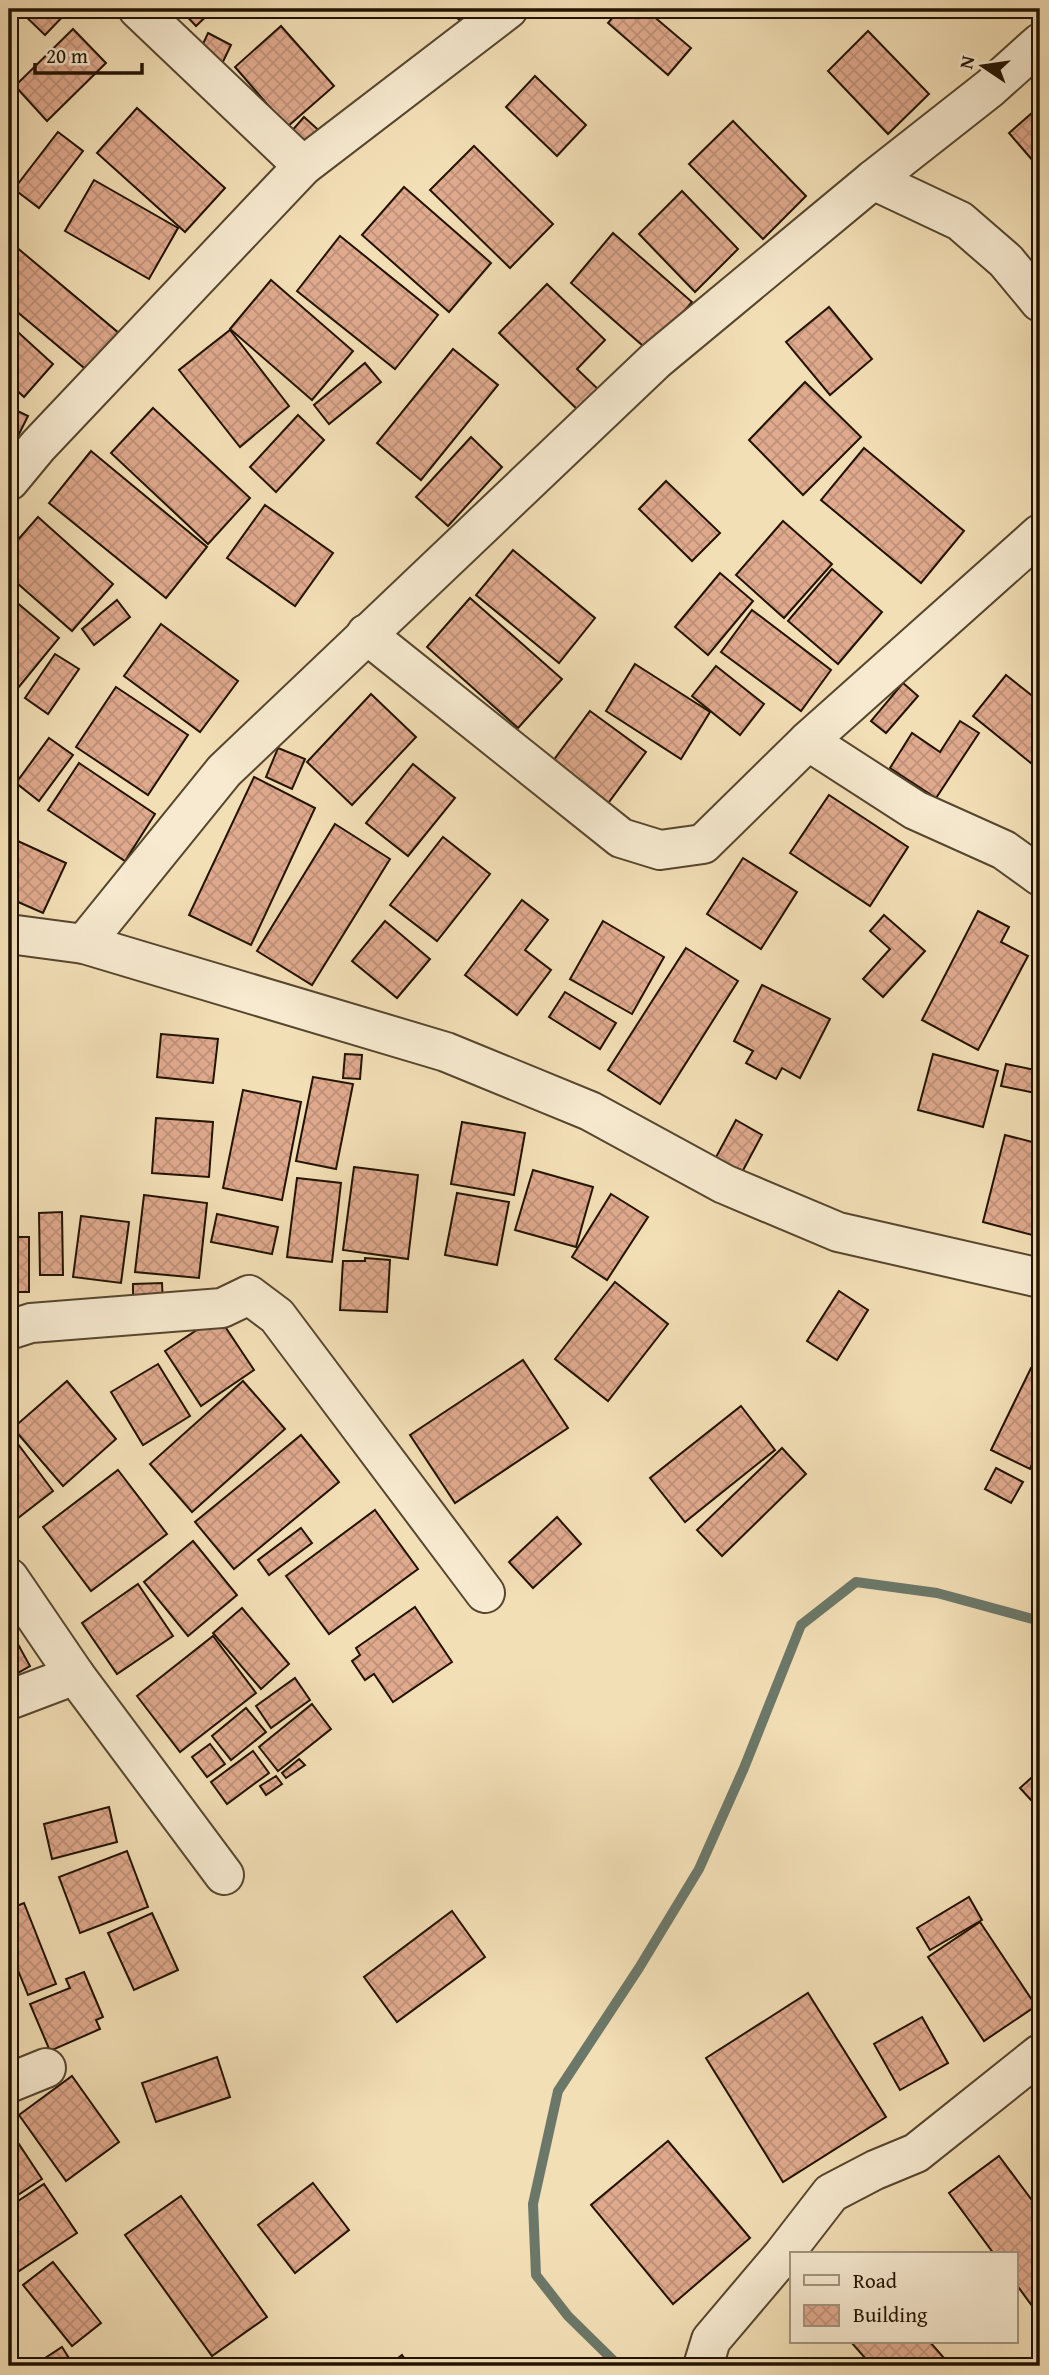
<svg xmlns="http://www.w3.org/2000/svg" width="1049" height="2375" font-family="'Gentium Book Plus',serif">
	<defs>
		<pattern id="building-cross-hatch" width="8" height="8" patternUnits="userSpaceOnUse" patternTransform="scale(1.75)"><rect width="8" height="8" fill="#e0aa8e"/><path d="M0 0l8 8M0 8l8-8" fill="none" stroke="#c09179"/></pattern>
	</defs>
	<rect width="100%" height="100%" fill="#f3dfb6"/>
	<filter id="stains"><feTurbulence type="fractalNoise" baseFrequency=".00286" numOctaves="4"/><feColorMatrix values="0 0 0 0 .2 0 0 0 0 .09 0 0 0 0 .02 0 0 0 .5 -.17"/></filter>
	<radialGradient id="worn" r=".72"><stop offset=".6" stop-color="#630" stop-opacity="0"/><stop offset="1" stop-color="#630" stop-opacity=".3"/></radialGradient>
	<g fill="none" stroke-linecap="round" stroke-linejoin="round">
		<path stroke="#6b7869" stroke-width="10" d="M619 2366 568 2316 536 2275 533 2204 558 2091 639 1968 699 1869 744 1768 801 1625 856 1582 937 1593 1040 1621"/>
	</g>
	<g fill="url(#building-cross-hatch)" stroke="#221301" stroke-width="2">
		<path d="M18 9H70L45 35Z"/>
		<path d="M180 9H214L196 26Z"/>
		<path d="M446 9H481L467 26Z"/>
		<path d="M620 9H645L691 48 668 75 608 23Z"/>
		<path d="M739 9H757L752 17Z"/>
		<path d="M281 26 334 86 287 127 235 67Z"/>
		<path d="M73 29 106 63 47 121 15 86Z"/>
		<path d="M868 31 929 94 888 134 828 71Z"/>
		<path d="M208 33 231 45 220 68 197 57Z"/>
		<path d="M535 76 586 125 557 156 506 107Z"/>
		<path d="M1040 106V169L1009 133Z"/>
		<path d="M137 108 225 188 185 232 97 153Z"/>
		<path d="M304 117 324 135 302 159 283 141Z"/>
		<path d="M733 121 806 196 763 239 689 164Z"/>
		<path d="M58 132 83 151 39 208 14 189Z"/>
		<path d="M474 146 553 224 510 268 430 190Z"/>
		<path d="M94 180 178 228 149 279 65 231Z"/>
		<path d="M404 187 491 263 449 312 362 235Z"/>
		<path d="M682 191 738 249 695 292 639 234Z"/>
		<path d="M613 233 692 302 650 352 571 283Z"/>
		<path d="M340 236 438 315 395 369 297 291Z"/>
		<path d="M9 241 120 334 89 372 9 305Z"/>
		<path d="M271 280 353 351 312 400 230 329Z"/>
		<path d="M547 284 605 340 577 369 603 394 583 415 499 333Z"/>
		<path d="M829 307 872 359 830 395 786 342Z"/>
		<path d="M9 324 53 364 24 397 9 383Z"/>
		<path d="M230 330 289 406 240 447 179 370Z"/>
		<path d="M453 349 498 385 421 480 377 443Z"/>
		<path d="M365 363 381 382 329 424 314 405Z"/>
		<path d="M805 382 861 437 803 495 749 440Z"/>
		<path d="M9 407 28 416 18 436 9 431Z"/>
		<path d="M153 408 250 498 208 544 111 453Z"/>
		<path d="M298 415 324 440 276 492 250 467Z"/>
		<path d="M471 437 502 467 448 526 416 497Z"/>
		<path d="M864 448 964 531 921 583 821 500Z"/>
		<path d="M91 451 207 547 166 598 49 503Z"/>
		<path d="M666 481 720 533 692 561 639 509Z"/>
		<path d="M265 505 333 553 295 606 227 558Z"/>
		<path d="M38 517 113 584 72 631 9 576V550Z"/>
		<path d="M783 521 832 564 784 618 736 575Z"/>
		<path d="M513 550 595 618 559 663 476 595Z"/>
		<path d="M832 569 882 612 838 664 788 621Z"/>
		<path d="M720 573 753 601 708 655 675 627Z"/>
		<path d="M9 596 59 638 18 688 9 680Z"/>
		<path d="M470 598 562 679 518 728 427 647Z"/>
		<path d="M117 600 130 617 94 645 82 629Z"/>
		<path d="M752 610 831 670 801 711 721 652Z"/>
		<path d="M161 624 238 681 200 732 124 676Z"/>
		<path d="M55 654 79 669 48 714 25 698Z"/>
		<path d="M635 664 710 712 681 759 606 711Z"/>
		<path d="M716 666 764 704 740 735 692 696Z"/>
		<path d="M1006 675 1040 702V764L1037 768 973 716Z"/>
		<path d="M903 683 918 696 886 733 871 721Z"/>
		<path d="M116 687 188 735 148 795 76 747Z"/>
		<path d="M371 694 416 737 352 805 307 762Z"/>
		<path d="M590 711 646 752 606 806 550 765Z"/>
		<path d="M960 721 979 733 936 798 890 768 912 733 940 752Z"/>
		<path d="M49 738 73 755 39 801 16 783Z"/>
		<path d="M278 748 305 759 292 789 266 777Z"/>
		<path d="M79 763 155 814 125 861 48 810Z"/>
		<path d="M413 764 455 798 408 856 366 823Z"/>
		<path d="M254 777 315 808 251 945 189 915Z"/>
		<path d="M829 795 908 847 870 906 790 853Z"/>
		<path d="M335 824 390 859 312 985 257 951Z"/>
		<path d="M9 837 66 863 43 913 9 898Z"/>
		<path d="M443 837 490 874 437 941 390 905Z"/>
		<path d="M743 858 797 892 761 949 707 914Z"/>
		<path d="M522 900 548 920 525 950 551 970 517 1015 465 975Z"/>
		<path d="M978 911 1009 927 1001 942 1028 956 978 1050 922 1020Z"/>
		<path d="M884 915 925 951 883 997 863 979 890 949 870 931Z"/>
		<path d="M385 921 430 959 397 998 352 961Z"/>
		<path d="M603 921 664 957 632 1014 570 979Z"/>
		<path d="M686 948 738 981 660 1104 608 1070Z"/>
		<path d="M762 985 830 1019 800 1078 782 1068 776 1079 746 1063 753 1051 734 1041Z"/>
		<path d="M565 992 616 1023 600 1049 549 1017Z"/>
		<path d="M1040 1031V1065L1034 1064Z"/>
		<path d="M161 1034 218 1039 213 1083 157 1077Z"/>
		<path d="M345 1054 362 1055 360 1079 343 1078Z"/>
		<path d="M933 1054 998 1071 983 1127 918 1110Z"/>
		<path d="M1006 1064 1040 1071V1094L1001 1086Z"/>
		<path d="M313 1077 353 1084 336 1169 296 1161Z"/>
		<path d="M243 1090 301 1102 282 1200 223 1188Z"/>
		<path d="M156 1118 213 1122 209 1177 152 1173Z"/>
		<path d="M736 1120 762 1135 741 1174 715 1159Z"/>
		<path d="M462 1122 525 1133 514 1195 451 1184Z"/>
		<path d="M1005 1135 1040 1144V1237L983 1222Z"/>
		<path d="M354 1167 418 1175 408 1259 343 1250Z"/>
		<path d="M533 1170 593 1187 576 1247 515 1230Z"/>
		<path d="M297 1178 341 1183 332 1262 287 1257Z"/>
		<path d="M457 1193 509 1202 497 1265 445 1255Z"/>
		<path d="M611 1194 648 1217 607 1280 572 1257Z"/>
		<path d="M144 1195 207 1203 199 1278 135 1272Z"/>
		<path d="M62 1212 63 1275H40L39 1213Z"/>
		<path d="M217 1214 278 1227 272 1254 211 1242Z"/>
		<path d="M81 1216 129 1222 121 1283 73 1277Z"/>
		<rect x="9" y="1237" width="20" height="55"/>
		<path d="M365 1258 390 1260 387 1312 340 1310 343 1261H365Z"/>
		<path d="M615 1282 668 1324 608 1401 555 1359Z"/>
		<path d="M162 1283 163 1305H133V1284Z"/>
		<path d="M839 1291 868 1310 837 1360 807 1341Z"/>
		<path d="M218 1316 254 1370 201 1406 165 1351Z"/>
		<path d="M523 1360 568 1428 455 1503 410 1435Z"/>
		<path d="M158 1364 190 1416 143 1445 111 1392Z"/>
		<path d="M1031 1368 1040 1372V1446L1030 1469 991 1450Z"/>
		<path d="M67 1381 116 1439 63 1486 13 1428Z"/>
		<path d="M243 1381 285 1429 192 1512 150 1464Z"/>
		<path d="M741 1406 775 1450 685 1522 650 1478Z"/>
		<path d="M9 1432 53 1491 9 1525Z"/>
		<path d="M301 1435 339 1482 234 1569 195 1522Z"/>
		<path d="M782 1448 806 1474 722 1556 697 1530Z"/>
		<path d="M996 1468 1023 1482 1011 1503 985 1489Z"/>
		<path d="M118 1470 167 1534 91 1591 43 1527Z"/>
		<path d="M375 1510 418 1569 329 1634 286 1576Z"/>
		<path d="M557 1517 581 1544 533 1588 509 1562Z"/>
		<path d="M301 1528 312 1543 269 1575 258 1560Z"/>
		<path d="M193 1541 237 1595 188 1636 144 1582Z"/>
		<path d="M138 1584 173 1636 117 1674 82 1623Z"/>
		<path d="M415 1607 452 1662 393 1702 374 1674 365 1680 352 1661 360 1655 356 1648Z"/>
		<path d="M242 1608 289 1664 261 1689 213 1633Z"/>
		<path d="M9 1628 30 1666 9 1678Z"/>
		<path d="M213 1636 256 1693 180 1752 137 1696Z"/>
		<path d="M295 1678 310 1700 271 1728 256 1706Z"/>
		<path d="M312 1704 331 1729 278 1771 259 1747Z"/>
		<path d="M246 1708 266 1732 231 1760 212 1736Z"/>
		<path d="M210 1744 225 1764 207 1777 192 1757Z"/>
		<path d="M253 1751 269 1773 227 1804 211 1782Z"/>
		<path d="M299 1759 305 1765 286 1778 282 1773Z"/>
		<path d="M1040 1770V1810L1020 1788Z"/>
		<path d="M276 1776 282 1784 266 1795 260 1786Z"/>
		<path d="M109 1807 117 1842 52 1859 44 1824Z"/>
		<path d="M127 1851 148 1907 80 1933 59 1877Z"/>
		<path d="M969 1897 982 1920 930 1950 917 1928Z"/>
		<path d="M24 1903 56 1984 28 1995 9 1948V1909Z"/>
		<path d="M452 1911 485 1957 397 2022 364 1977Z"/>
		<path d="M152 1913 178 1970 134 1990 108 1933Z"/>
		<path d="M980 1922 1036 2006 984 2041 928 1957Z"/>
		<path d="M84 1972 103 2017 96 2020 100 2029 50 2051 30 2004 70 1988 66 1979Z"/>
		<path d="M808 1993 886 2117 783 2182 706 2058Z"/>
		<path d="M922 2017 948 2063 900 2090 874 2044Z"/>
		<path d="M217 2057 230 2097 156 2122 142 2083Z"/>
		<path d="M72 2076 119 2142 66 2181 19 2115Z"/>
		<path d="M9 2129 42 2179 9 2201Z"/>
		<path d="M668 2141 750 2238 673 2304 591 2205Z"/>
		<path d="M999 2156 1040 2211V2312L1038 2314 1016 2284V2254H994L949 2193Z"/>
		<path d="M313 2183 349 2230 295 2273 258 2225Z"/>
		<path d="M44 2184 77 2233 19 2271 9 2255V2207Z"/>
		<path d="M181 2196 267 2317 212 2356 125 2235Z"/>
		<path d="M53 2262 101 2323 72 2346 23 2285Z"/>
		<path d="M851 2342H930L951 2366H872Z"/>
		<path d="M62 2347 74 2366H33Z"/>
		<path d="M402 2355 410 2366H388Z"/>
	</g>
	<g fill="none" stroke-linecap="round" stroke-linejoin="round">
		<defs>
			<g id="minor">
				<path d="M138 9 303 166"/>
				<path d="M873 180 960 221 1006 261 1040 302"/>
				<path d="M9 481 38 446 303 166 508 9"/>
				<path d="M366 634 621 838 660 850 703 844 808 741 1040 534"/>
				<path d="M808 741 915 810 1004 850 1040 876"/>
				<path d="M9 934 84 944 446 1052 590 1111 724 1184 838 1232 1040 1278"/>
				<path d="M84 944 224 771 656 360 873 180 990 88 1040 43"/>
				<path d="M9 1330 31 1323 222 1308 249 1295 277 1316 485 1593"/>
				<path d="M9 1578 75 1675 224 1875"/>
				<path d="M9 1700 75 1675"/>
				<path d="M9 2083 46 2068"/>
				<path d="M703 2366 711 2340 783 2255 831 2193 875 2170 916 2153 1040 2054"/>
			</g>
		</defs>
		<use href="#minor" stroke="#56462e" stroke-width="42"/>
		<use href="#minor" stroke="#f7ead0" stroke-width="38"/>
	</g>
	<rect width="1049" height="2375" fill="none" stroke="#f3dfb6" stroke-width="35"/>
	<rect x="10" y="10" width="1028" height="2354" fill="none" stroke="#221301" stroke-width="3.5"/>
	<rect x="18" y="18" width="1014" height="2340" fill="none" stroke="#221301" stroke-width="2"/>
	<rect x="790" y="2252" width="228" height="91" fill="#f7ead0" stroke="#a2947d" stroke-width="2"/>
	<rect x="804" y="2275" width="35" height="10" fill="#f7ead0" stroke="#a2947d" stroke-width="2"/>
	<text x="853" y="2288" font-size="21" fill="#221301">Road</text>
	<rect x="804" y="2305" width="35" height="21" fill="url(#building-cross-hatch)" stroke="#a2947d" stroke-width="2"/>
	<text x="853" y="2322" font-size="21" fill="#221301">Building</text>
	<g transform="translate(983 66) rotate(283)" stroke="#f7ead0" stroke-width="5" paint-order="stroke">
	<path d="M0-5L12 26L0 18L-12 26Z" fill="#221301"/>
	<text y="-10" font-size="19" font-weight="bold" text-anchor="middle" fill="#221301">N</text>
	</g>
	<path d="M35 63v10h107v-10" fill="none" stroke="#221301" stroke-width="3.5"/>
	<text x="46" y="63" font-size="21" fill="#221301" stroke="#f7ead0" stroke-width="5" paint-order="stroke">20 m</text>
	<rect width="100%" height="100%" filter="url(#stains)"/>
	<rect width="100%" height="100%" fill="url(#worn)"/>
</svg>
